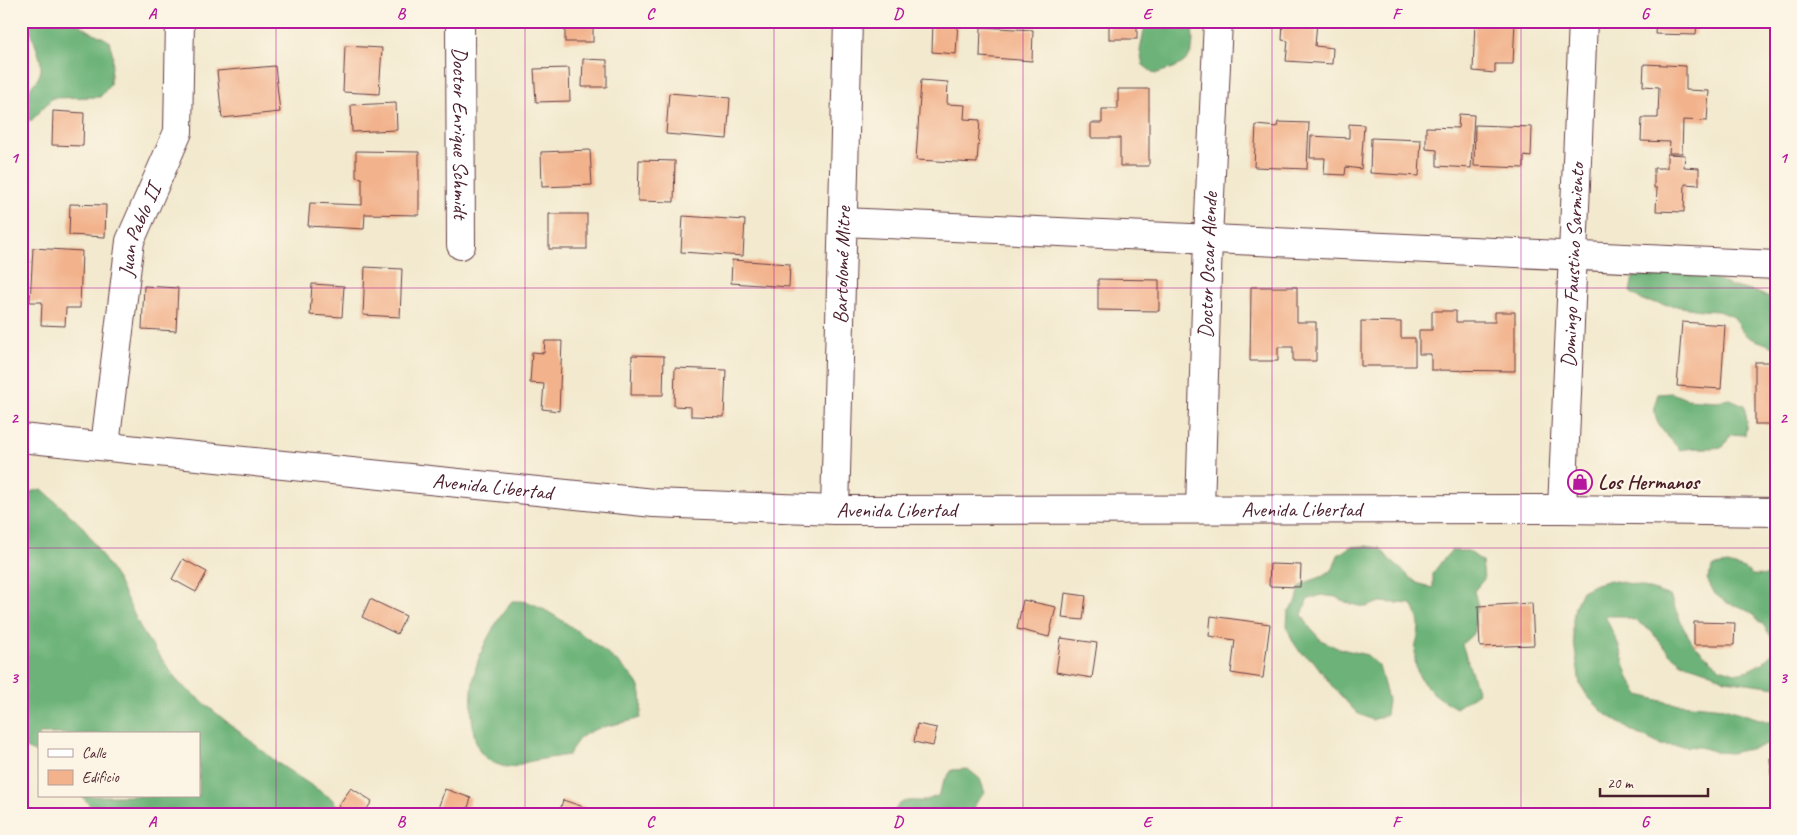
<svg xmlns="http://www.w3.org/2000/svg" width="1797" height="835" font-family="Caveat,sans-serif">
	<rect width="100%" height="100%" fill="#fcf5e5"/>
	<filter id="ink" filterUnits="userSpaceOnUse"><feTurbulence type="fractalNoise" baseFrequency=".02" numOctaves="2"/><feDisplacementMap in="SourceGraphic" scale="10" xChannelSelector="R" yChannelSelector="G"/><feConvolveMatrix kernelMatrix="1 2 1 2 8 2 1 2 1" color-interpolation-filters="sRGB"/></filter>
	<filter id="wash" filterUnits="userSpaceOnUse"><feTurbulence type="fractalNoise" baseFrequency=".0096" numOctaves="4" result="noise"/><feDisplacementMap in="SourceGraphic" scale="20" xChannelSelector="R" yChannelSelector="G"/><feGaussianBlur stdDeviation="1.12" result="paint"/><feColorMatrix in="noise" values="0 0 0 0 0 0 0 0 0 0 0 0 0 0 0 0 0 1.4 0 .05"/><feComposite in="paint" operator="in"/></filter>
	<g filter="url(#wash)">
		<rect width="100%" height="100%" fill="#f2e9ce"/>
		<g fill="#6db379" stroke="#5c6952">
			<path d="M21 21H76C85 31 98 34 109 41L113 55 110 85 100 97 52 98 32 120 21 122V94C51 75 41 61 31 33L21 28Z"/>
			<path d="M1146 21H1191C1193 34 1196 53 1184 62 1179 67 1162 71 1155 74L1143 65 1140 51Z"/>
			<path d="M1647 270 1704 273 1731 286 1759 293 1773 300H1776V349C1755 336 1745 344 1734 317L1718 311 1701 310 1643 301 1630 292 1633 277Z"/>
			<path d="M1672 393 1686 399 1716 401 1730 399 1744 405 1747 421 1745 435 1731 434 1723 447C1708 449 1695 447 1680 450 1663 430 1648 422 1658 394Z"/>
			<path d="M42 489 84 528 118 581 143 633 179 683 279 764 332 799 344 814H97L82 796H199V734H39V754L21 746V494Z"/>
			<path d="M1365 546 1380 548 1390 560 1417 583 1433 588V573L1442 561 1451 551H1468L1482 561 1484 579 1474 591 1478 606 1475 615V632L1462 644 1478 693 1456 708C1430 693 1410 679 1416 645 1420 627 1421 622 1412 604L1380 602 1366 607 1350 604 1336 597 1321 595 1307 600 1302 615 1310 628 1321 640 1337 648 1367 655 1379 666 1388 700 1386 715 1372 720 1357 713 1332 686 1313 660 1300 652 1292 640 1287 626 1288 612 1297 600 1300 587 1307 582 1321 577 1333 569 1338 555 1350 547Z"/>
			<path d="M1728 564 1745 569 1752 575 1776 576V687L1725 680 1711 672 1682 663 1669 653 1651 631 1636 621 1622 616H1605L1618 644 1629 678 1639 695 1670 703 1724 708 1776 724V743L1731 753 1716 752 1700 747 1661 745 1630 730 1602 711 1588 697 1580 684 1573 635V620L1575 606 1582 591 1596 584 1610 580 1641 586 1670 596 1683 627 1694 645 1720 668 1735 673 1749 670 1762 663 1773 653 1772 638 1764 626 1754 615 1741 607 1727 603 1715 594 1707 579 1714 566Z"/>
			<path d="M512 601C517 601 523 601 528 602 549 608 629 665 638 685 643 696 642 706 640 718 621 725 597 724 580 738 575 743 572 749 569 755 555 757 541 759 527 762 522 763 515 768 509 767 501 767 487 761 482 754 470 741 470 693 474 676 479 650 495 622 512 601Z"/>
			<path d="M968 769 980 779 985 793 975 803 974 814H893C900 798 908 801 923 801 928 800 933 797 938 796L944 781 952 770Z"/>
		</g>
		<g id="blocks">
			<g fill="#f2b28c">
				<rect x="565" y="21" width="28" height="21"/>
				<path d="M933 21H958L956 54 932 52Z"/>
				<rect x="1109" y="21" width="28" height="18"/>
				<path d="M1283 21H1317L1315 46 1333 48 1332 64 1286 61 1288 41 1282 40Z"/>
				<path d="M1475 21H1515L1513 64H1495V73L1473 71Z"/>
				<path d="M1656 21H1697L1696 35 1655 34Z"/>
				<path d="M981 27 1033 30 1032 61 980 57Z"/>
				<path d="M345 46 382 48 379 94 343 92Z"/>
				<path d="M583 59 607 60V87H582Z"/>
				<path d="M1644 64 1686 66V90L1709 91 1707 121 1683 120 1682 153H1669L1670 142 1641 141 1642 118H1658L1659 87 1643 86Z"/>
				<path d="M275 66 280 112 222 118 217 71Z"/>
				<path d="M569 68 570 101 536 102 534 69Z"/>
				<path d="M921 80 948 82 947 104 965 105 964 119 980 120 977 163 916 160Z"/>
				<path d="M1118 89H1149V166H1120V138H1091V123H1102V109H1118Z"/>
				<path d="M669 93 730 98 727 139 666 134Z"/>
				<path d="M396 103 397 130 352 132 351 105Z"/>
				<path d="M53 111 84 113 83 146 52 145Z"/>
				<path d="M1459 114 1474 115 1471 168 1437 166V150L1426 149V127L1458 128Z"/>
				<path d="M1278 122 1309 123 1307 169 1254 167 1256 125 1277 127Z"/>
				<path d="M1349 124 1364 125 1361 169 1346 167 1345 175 1324 174 1325 158H1310L1311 136 1349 138Z"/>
				<path d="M1475 125 1532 127 1531 157 1524 156V168L1474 166Z"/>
				<path d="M1371 138 1421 140 1419 176 1370 173Z"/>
				<path d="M590 150 592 185 542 187 541 152Z"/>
				<path d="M356 151 419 152V215L365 214 364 229 308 226 310 203 362 205V178L356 177Z"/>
				<path d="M1667 154 1685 155 1684 167 1699 168V185L1685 184 1684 212 1656 211 1657 188H1654V168H1667Z"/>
				<path d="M639 160 675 161 674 202 638 201Z"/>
				<path d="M70 204 106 205 105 237 69 235Z"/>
				<rect x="549" y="214" width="38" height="35"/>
				<path d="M683 216 745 220 743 256 681 252Z"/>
				<path d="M33 248 82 251 80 308H66L65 326 41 325 42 302H30Z"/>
				<path d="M732 260 790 264 789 287 731 283Z"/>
				<path d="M365 267 402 269 400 317 363 315Z"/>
				<path d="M1098 279 1159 280V311L1098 310Z"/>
				<path d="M312 284 344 286 342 317 310 315Z"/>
				<path d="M144 286 178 288 176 331 142 329Z"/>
				<path d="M1251 287H1297V322H1316V361H1293V347H1278V361H1250Z"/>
				<path d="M1432 311H1456V322H1495V312H1515V371L1431 370V354H1419V330H1432Z"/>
				<path d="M1361 321 1401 322V338H1415V366H1361Z"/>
				<path d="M1682 322 1725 325 1721 389 1677 386Z"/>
				<path d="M545 341H562L559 411 542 409 544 384 530 383 532 352 544 353Z"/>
				<path d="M632 355 664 356 663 395H631Z"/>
				<rect x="1755" y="362" width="21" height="62"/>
				<path d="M675 368 726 370 724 417 691 416V407L674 406Z"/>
				<path d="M183 559 207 572 196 592 172 579Z"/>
				<path d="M1270 564 1301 565 1300 587 1269 586Z"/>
				<path d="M1065 593 1086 596 1083 620 1062 618Z"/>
				<path d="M370 599 406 616 397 634 362 617Z"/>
				<path d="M1023 600 1056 607 1049 637 1017 629Z"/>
				<path d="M1532 603 1534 645 1480 647 1478 606Z"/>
				<path d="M1211 616 1270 624 1263 678 1231 673 1235 640 1209 636Z"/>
				<path d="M1694 622 1735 623 1734 645H1694Z"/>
				<path d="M1061 638 1097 643 1092 678 1056 672Z"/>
				<path d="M917 724 937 728 933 746 914 742Z"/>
				<path d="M1770 758H1776V774L1771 775Z"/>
				<path d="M351 788 372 801 364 814H350L338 806Z"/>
				<path d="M445 789 471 798 466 814H436Z"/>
				<path d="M563 800 587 808 585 814H559Z"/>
			</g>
		</g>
	</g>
	<g filter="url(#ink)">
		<use href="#blocks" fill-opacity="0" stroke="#633d43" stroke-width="1"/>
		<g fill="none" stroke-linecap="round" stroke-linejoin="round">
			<defs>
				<g id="minor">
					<path id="s1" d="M460 21 461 245"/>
					<path d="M843 222 1776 265"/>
					<path id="s2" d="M105 445 130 241 178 132 180 21"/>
					<path id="s3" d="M1200 509 1208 239 1218 21"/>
					<path id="s4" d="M1562 509 1583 21"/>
					<path id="s5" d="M835 510 848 21"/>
				</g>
				<g id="major">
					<path id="s6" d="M21 438 654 503 835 510 1562 509 1776 512"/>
				</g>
			</defs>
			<use href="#minor" stroke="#633d43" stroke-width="30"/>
			<use href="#major" stroke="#633d43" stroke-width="30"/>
			<use href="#minor" stroke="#fff" stroke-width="28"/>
			<use href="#major" stroke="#fff" stroke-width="28"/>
		</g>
	</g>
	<path fill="none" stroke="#b5179e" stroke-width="1" stroke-opacity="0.55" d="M276 21V814M525 21V814M774 21V814M1023 21V814M1272 21V814M1521 21V814M21 288H1776M21 548H1776"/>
	<defs>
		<symbol id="shop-ring" viewBox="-11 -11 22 22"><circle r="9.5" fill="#fcf5e5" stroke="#b5179e" stroke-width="1.5"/><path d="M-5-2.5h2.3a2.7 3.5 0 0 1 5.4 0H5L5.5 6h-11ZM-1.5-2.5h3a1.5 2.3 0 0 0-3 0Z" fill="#b5179e"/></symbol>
	</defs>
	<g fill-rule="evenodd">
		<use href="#shop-ring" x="1566" y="468" width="28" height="28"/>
	</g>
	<g text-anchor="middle" stroke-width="5" stroke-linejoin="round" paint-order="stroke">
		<g font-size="21" fill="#4a1f2b" stroke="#fcf5e5">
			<text dy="7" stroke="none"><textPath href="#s1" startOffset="112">Doctor Enrique Schmidt</textPath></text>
			<text dy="7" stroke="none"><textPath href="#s2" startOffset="218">Juan Pablo II</textPath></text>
			<text dy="7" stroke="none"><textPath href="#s3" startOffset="244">Doctor Oscar Alende</textPath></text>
			<text dy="7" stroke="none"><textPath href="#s4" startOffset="244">Domingo Faustino Sarmiento</textPath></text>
			<text dy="7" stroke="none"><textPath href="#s5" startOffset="245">Bartolomé Mitre</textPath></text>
			<text dy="7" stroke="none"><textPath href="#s6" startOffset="474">Avenida Libertad</textPath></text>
			<text dy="7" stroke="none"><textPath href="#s6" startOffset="1284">Avenida Libertad</textPath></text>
			<text dy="7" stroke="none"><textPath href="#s6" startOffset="879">Avenida Libertad</textPath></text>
		</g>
		<g font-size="21" font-weight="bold" fill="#4a1f2b" stroke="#fcf5e5" text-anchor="start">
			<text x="1598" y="489">Los Hermanos</text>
		</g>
	</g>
	<rect width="1797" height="835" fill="none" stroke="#fcf5e5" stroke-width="55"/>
	<rect x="38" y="732" width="162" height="65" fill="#fcf5e5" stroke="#b59f9b"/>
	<rect x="48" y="749" width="25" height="8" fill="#ffffff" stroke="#b59f9b"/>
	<text x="82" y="758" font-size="15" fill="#4a1f2b">Calle</text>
	<rect x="48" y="770" width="25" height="15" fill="#f2b28c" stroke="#b59f9b"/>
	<text x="82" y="782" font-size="15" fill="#4a1f2b">Edificio</text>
	<path d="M1600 788v8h108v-8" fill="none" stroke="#4a1f2b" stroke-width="2.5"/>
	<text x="1607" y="788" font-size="15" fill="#4a1f2b" stroke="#fcf5e5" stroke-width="4" paint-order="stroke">20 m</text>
	<rect x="28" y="28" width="1742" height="780" fill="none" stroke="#b5179e" stroke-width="2"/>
	<g font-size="16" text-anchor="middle" font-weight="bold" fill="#b5179e">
		<text x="152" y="19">A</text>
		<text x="401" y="19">B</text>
		<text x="650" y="19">C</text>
		<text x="898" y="19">D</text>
		<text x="1147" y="19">E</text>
		<text x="1396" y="19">F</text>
		<text x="1645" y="19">G</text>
		<text x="14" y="163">1</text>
		<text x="1783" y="163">1</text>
		<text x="14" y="423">2</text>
		<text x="1783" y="423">2</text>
		<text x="14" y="683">3</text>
		<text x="1783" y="683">3</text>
		<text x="152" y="827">A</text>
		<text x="401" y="827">B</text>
		<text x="650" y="827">C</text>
		<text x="898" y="827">D</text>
		<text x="1147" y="827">E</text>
		<text x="1396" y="827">F</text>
		<text x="1645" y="827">G</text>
	</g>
</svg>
